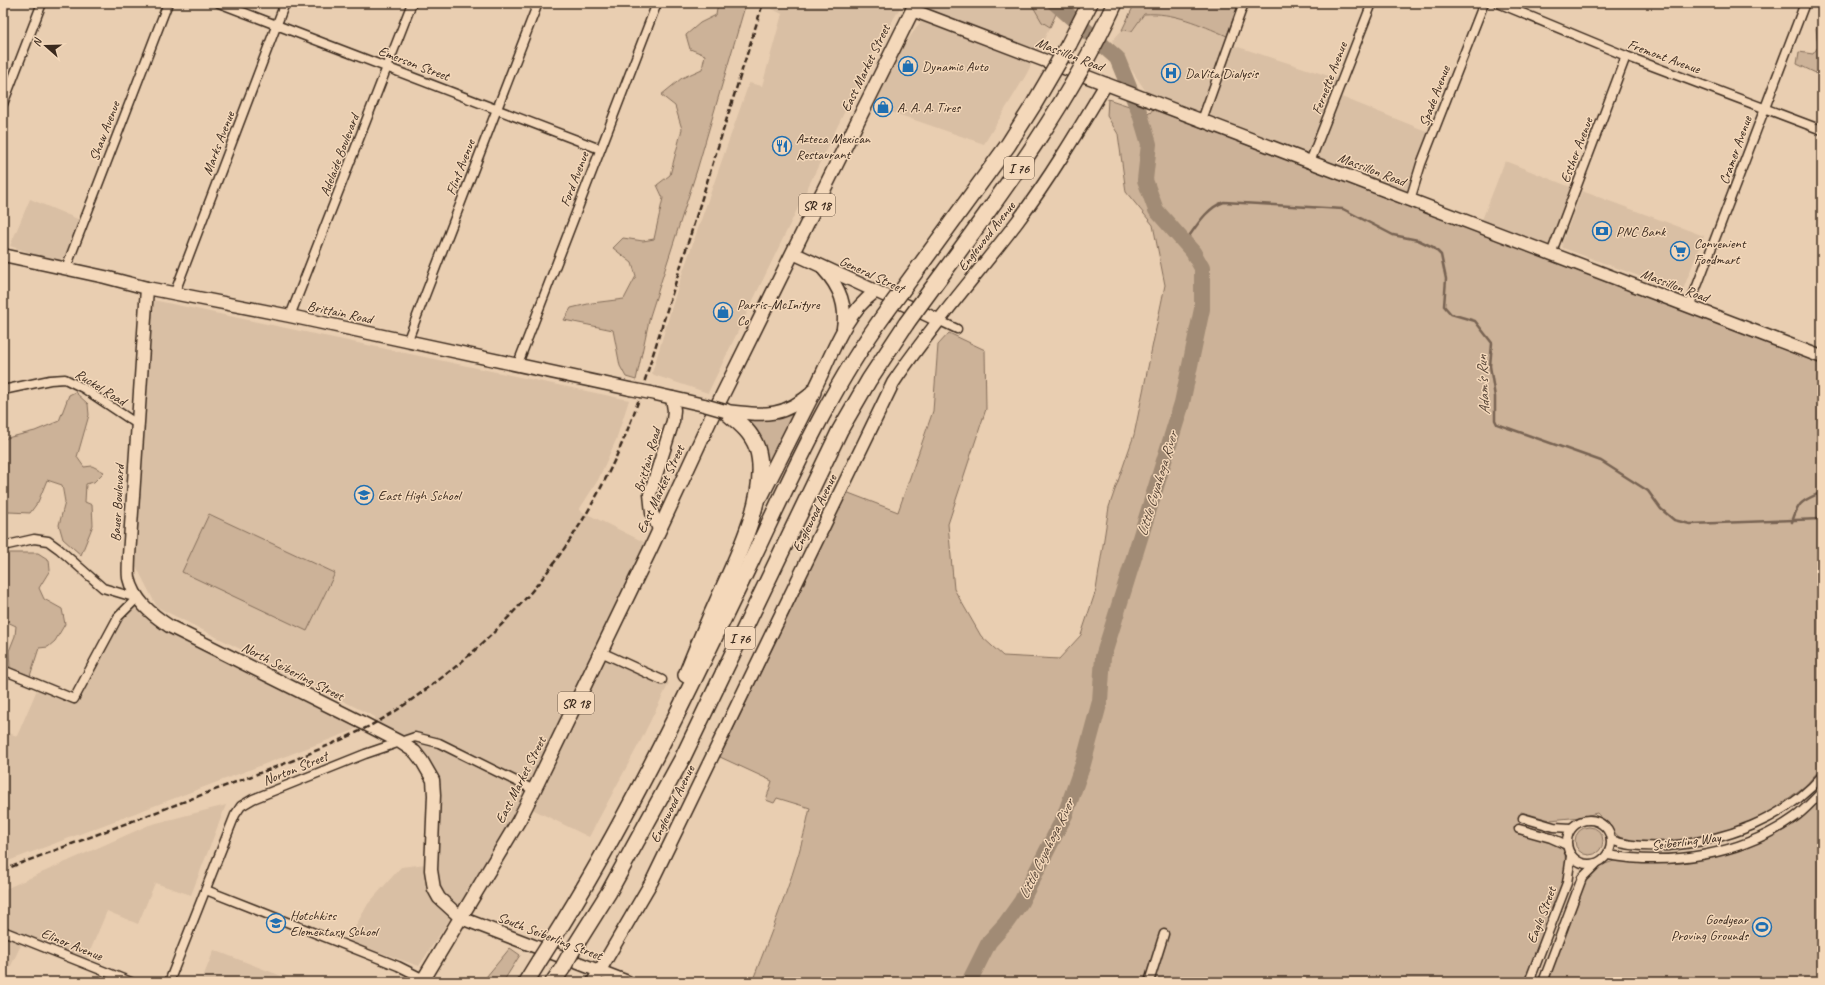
<svg xmlns="http://www.w3.org/2000/svg" width="1825" height="985" font-family="Caveat,sans-serif">
	<rect width="100%" height="100%" fill="#e9ceb1"/>
	<filter id="ink" filterUnits="userSpaceOnUse"><feTurbulence type="fractalNoise" baseFrequency=".025" numOctaves="2"/><feDisplacementMap in="SourceGraphic" scale="8" xChannelSelector="R" yChannelSelector="G"/><feConvolveMatrix kernelMatrix="1 2 1 2 8 2 1 2 1" color-interpolation-filters="sRGB"/></filter>
	<g filter="url(#ink)">
		<g fill="#d9bfa4">
			<path d="M768 3H903L874 51 708 393 654 375 652 373 680 280 749 83 762 86 782 14 767 6Z"/>
			<path d="M930 3H1031L1042 22 1050 27 1026 75 984 144 874 106 899 52 920 23Z"/>
			<path d="M1144 14H1155L1182 17 1227 36 1200 116 1149 96 1112 41 1122 30 1133 31Z"/>
			<path d="M1232 45 1338 79 1309 159 1205 119Z"/>
			<path d="M1339 96 1431 133 1408 197 1312 161Z"/>
			<path d="M1505 161 1573 188 1550 251 1480 225Z"/>
			<path d="M1582 191 1704 236 1682 292 1563 248 1562 243Z"/>
			<path d="M30 199 80 220 70 246 62 259 56 261 10 246Z"/>
			<path d="M153 300 629 400 616 440 598 480 579 510 650 545 533 786 424 735H412L400 740 374 726 375 717 157 607 135 564Z"/>
			<path d="M137 598 150 614 363 723 352 731 3 863V731L17 736 39 685 74 699 118 617Z"/>
			<path d="M602 655 669 683 640 742 589 837 528 807Z"/>
			<path d="M415 739 429 741 531 791 460 914 448 904 433 878 436 790 405 743Z"/>
			<path d="M226 805 191 895 155 883 138 924 107 911 85 963 3 931V890L149 825Z"/>
			<path d="M426 864 453 914 419 966 347 941 368 904 401 867Z"/>
			<path d="M3 936 22 943 3 982Z"/>
			<path d="M214 950 297 982H201Z"/>
		</g>
		<g fill="#ccb298" stroke="#846e5b">
			<path d="M718 3H746L697 170 650 316 636 380 626 377 620 366 613 330 564 320 571 308 592 303 624 299 636 276 632 263 613 248 623 238 643 241 654 239 663 198 657 185 670 175 682 129 675 106 661 95 682 78 702 69 705 55 690 49 686 35 700 23 716 15Z"/>
			<path d="M1031 3H1061L1050 27 1042 22Z"/>
			<path d="M1135 3H1239L1227 36C1199 24 1174 12 1144 14L1132 31 1122 30Z"/>
			<path d="M1822 21V76L1797 64 1799 52 1813 54 1818 47 1816 28Z"/>
			<path d="M1108 99 1150 113 1153 109 1822 364V767L1805 786 1773 810 1742 826 1697 838 1662 843H1634L1619 837 1597 813 1581 817 1550 820 1521 812 1518 834 1552 841 1565 851 1566 877 1526 982H752C774 925 798 868 810 808L777 798 774 803 766 800 772 781 720 757C762 668 806 581 846 492L898 512 933 411 938 345 949 333 985 350 986 409 948 524 954 589 981 636 1003 656 1059 659 1081 635 1096 590 1109 507 1134 435 1165 285 1153 225 1126 192 1118 134 1107 116Z"/>
			<path d="M75 392 88 404 89 415 77 457 84 467 92 466 104 472 94 482 86 484 85 502 92 505 93 525 81 555 63 539 59 525 65 502 62 485 47 480 38 502 30 513 9 512 3 517V439L35 431 59 421 69 395Z"/>
			<path d="M798 406 767 471 740 415Z"/>
			<path d="M209 514 335 573 307 631 182 572Z"/>
			<path d="M10 553H38L49 560 50 570 39 588 44 599 62 609 65 624 55 641 48 647 39 648 30 676 10 668 9 651 15 636 16 626 3 620V554Z"/>
			<path d="M1822 797V982H1546L1584 878 1596 867 1617 860 1655 863 1681 862 1712 857 1734 851Z"/>
			<circle cx="1589" cy="841" r="14"/>
			<path d="M510 948 520 955 503 982H482Z"/>
		</g>
		<g fill="none" stroke-linecap="round" stroke-linejoin="round">
			<g stroke="#786452" stroke-width="2.5">
				<path d="M1185 242C1196 227 1206 208 1224 202L1343 209 1393 235 1418 240 1433 247 1441 255 1446 279 1444 306 1451 314 1475 321 1492 343 1490 366 1495 397V420L1497 424 1601 461 1648 491 1661 509 1674 520 1690 524 1822 519"/>
				<path d="M1792 522C1799 500 1803 501 1822 492"/>
			</g>
			<path stroke="#a18b74" stroke-width="16" d="M969 982 989 942 1006 923 1021 902 1065 815 1083 764 1100 701 1103 657 1182 403 1202 309V268L1193 252 1156 210 1145 180 1149 144 1140 114 1117 58 1055 3"/>
			<defs>
				<g id="street">
					<path d="M219 3 600 149"/>
					<path d="M1498 3 1626 56 1822 130"/>
					<path d="M3 104 42 3"/>
					<path d="M1202 120 1244 3"/>
					<path d="M1310 162 1372 3"/>
					<path d="M1410 200 1421 164 1484 3"/>
					<path d="M1551 254 1626 56"/>
					<path d="M66 268 168 3"/>
					<path d="M175 292 285 3"/>
					<path d="M1689 307 1805 3"/>
					<path d="M290 316 412 3"/>
					<path d="M938 320 957 329"/>
					<path d="M407 342 538 3"/>
					<path d="M517 366 657 3"/>
					<path d="M3 390 50 380 65 379 83 388 137 424"/>
					<path d="M3 546 34 539 48 541 59 549 103 588 137 598"/>
					<path d="M601 652 662 680"/>
					<path d="M3 670 74 699 118 617 137 598"/>
					<path d="M1523 818 1554 827 1571 828"/>
					<circle cx="1589" cy="842" r="22"/>
					<path d="M1519 829 1551 838 1567 845"/>
					<path d="M1611 840C1629 847 1649 847 1668 846 1724 841 1784 820 1822 776"/>
					<path d="M1608 855C1671 866 1742 855 1795 817 1805 810 1813 800 1822 792"/>
					<path d="M206 890 398 966 424 979"/>
					<path d="M3 931 131 982"/>
					<path d="M169 982 235 815 241 806 253 799 365 754 415 737 439 743 534 790"/>
					<path d="M1149 982 1164 934"/>
					<path d="M1529 982 1567 883 1571 856"/>
					<path d="M1543 982 1582 878 1596 864"/>
				</g>
				<g id="secondary">
					<path d="M912 10 1822 357"/>
					<path d="M793 253 938 320"/>
					<path d="M3 255 105 277 147 288 290 316 630 389"/>
					<path d="M824 270C839 286 847 306 843 328"/>
					<path d="M147 288 129 556C129 563 128 571 129 578 134 600 151 614 169 626L363 723 400 742 415 752 422 761 433 780 434 795 431 870 434 889 439 898 461 918 628 982"/>
					<path d="M651 393 704 405"/>
					<path d="M725 411C764 415 781 419 813 392 831 358 843 315 875 292"/>
					<path d="M659 529 652 513 650 494 673 421 674 410 672 398"/>
					<path d="M593 982 652 881 893 383C931 326 976 276 1017 222 1050 178 1078 131 1106 84"/>
				</g>
				<path id="primary" d="M422 982 519 820 534 790 650 550 713 414 916 3"/>
				<g id="highway">
					<path d="M1069 44 1090 3"/>
					<path d="M761 495 813 392"/>
					<path d="M686 675C696 650 706 626 717 602 735 561 771 492 757 448 751 431 738 422 725 411"/>
					<path d="M551 942C626 823 686 697 747 570 789 482 828 391 887 311"/>
					<path d="M572 951 609 892 683 757 840 430 869 380 906 324"/>
					<path d="M526 982 539 961"/>
					<path d="M553 982 562 969"/>
				</g>
			</defs>
			<use href="#street" stroke="#3b2a1e" stroke-width="11"/>
			<use href="#secondary" stroke="#3b2a1e" stroke-width="15"/>
			<use href="#primary" stroke="#3b2a1e" stroke-width="16"/>
			<use href="#highway" stroke="#3b2a1e" stroke-width="18"/>
			<use href="#street" stroke="#f4d8ba" stroke-width="8"/>
			<use href="#secondary" stroke="#f4d8ba" stroke-width="12"/>
			<use href="#primary" stroke="#f4d8ba" stroke-width="13"/>
			<use href="#highway" stroke="#f4d8ba" stroke-width="15"/>
			<path stroke="#3b2a1e" stroke-width="2.5" stroke-dasharray="6 3" stroke-linecap="butt" d="M3 870 294 760C322 748 350 737 377 722 396 712 414 698 432 685 531 612 601 512 640 396L763 3"/>
			<defs>
				<g id="secondary-bridge">
					<path d="M630 389 651 393"/>
					<path d="M704 405 725 411"/>
				</g>
				<g id="highway-bridge">
					<path d="M887 311 1008 145 1034 104 1069 44"/>
					<path d="M906 324C981 220 1061 120 1115 3"/>
					<path d="M539 961 551 942"/>
					<path d="M562 969 572 951"/>
				</g>
			</defs>
			<use href="#secondary-bridge" stroke="#3b2a1e" stroke-width="15" stroke-linecap="butt"/>
			<use href="#highway-bridge" stroke="#3b2a1e" stroke-width="18" stroke-linecap="butt"/>
			<use href="#secondary-bridge" stroke="#f4d8ba" stroke-width="12"/>
			<use href="#highway-bridge" stroke="#f4d8ba" stroke-width="15"/>
		</g>
	</g>
	<defs>
		<symbol id="shop-ring" viewBox="-11 -11 22 22"><circle r="9.5" fill="#f4d8ba" stroke="#1f6fb2" stroke-width="1.5"/><path d="M-5-2.5h2.3a2.7 3.5 0 0 1 5.4 0H5L5.5 6h-11ZM-1.5-2.5h3a1.5 2.3 0 0 0-3 0Z" fill="#1f6fb2"/></symbol>
		<symbol id="hospital-ring" viewBox="-11 -11 22 22"><circle r="9.5" fill="#f4d8ba" stroke="#1f6fb2" stroke-width="1.5"/><path d="M-5-5h3v3.5h4V-5h3V5h-3V1.5h-4V5h-3Z" fill="#1f6fb2"/></symbol>
		<symbol id="restaurant-ring" viewBox="-11 -11 22 22"><circle r="9.5" fill="#f4d8ba" stroke="#1f6fb2" stroke-width="1.5"/><path d="M-5-6h1v4h1v-4h1v4h1v-4h1v5L-1.5 .5V6h-2V.5L-5-1ZM5-6V6H3V1.5H1.5Q1.5-4 5-6Z" fill="#1f6fb2"/></symbol>
		<symbol id="bank-ring" viewBox="-11 -11 22 22"><circle r="9.5" fill="#f4d8ba" stroke="#1f6fb2" stroke-width="1.5"/><path d="M-6-4H6V4H-6ZM0-2.3a2.3 2.3 0 1 0 0 4.6a2.3 2.3 0 1 0 0-4.6Z" fill="#1f6fb2"/></symbol>
		<symbol id="supermarket-ring" viewBox="-11 -11 22 22"><circle r="9.5" fill="#f4d8ba" stroke="#1f6fb2" stroke-width="1.5"/><path d="M-6-5.5h2.5l.6 2H6L4.5 2H-2.5L-4.4-4H-6ZM-1.5 3.2a1.3 1.3 0 1 0 .1 0ZM3 3.2a1.3 1.3 0 1 0 .1 0Z" fill="#1f6fb2"/></symbol>
		<symbol id="school-ring" viewBox="-11 -11 22 22"><circle r="9.5" fill="#f4d8ba" stroke="#1f6fb2" stroke-width="1.5"/><path d="M0-5L7-2L0 1L-7-2ZM-4 1L0 2.5L4 1V4Q0 6-4 4Z" fill="#1f6fb2"/></symbol>
		<symbol id="stadium-ring" viewBox="-11 -11 22 22"><circle r="9.5" fill="#f4d8ba" stroke="#1f6fb2" stroke-width="1.5"/><path d="M0-5a6.5 5 0 1 0 0 10a6.5 5 0 1 0 0-10ZM-3.5-1.8h7v3.6h-7Z" fill="#1f6fb2"/></symbol>
	</defs>
	<g fill-rule="evenodd">
		<use href="#shop-ring" x="897" y="55" width="22" height="22"/>
		<use href="#hospital-ring" x="1160" y="62" width="22" height="22"/>
		<use href="#shop-ring" x="872" y="96" width="22" height="22"/>
		<use href="#restaurant-ring" x="771" y="135" width="22" height="22"/>
		<use href="#bank-ring" x="1591" y="220" width="22" height="22"/>
		<use href="#supermarket-ring" x="1669" y="240" width="22" height="22"/>
		<use href="#shop-ring" x="712" y="301" width="22" height="22"/>
		<use href="#school-ring" x="353" y="484" width="22" height="22"/>
		<use href="#school-ring" x="265" y="912" width="22" height="22"/>
		<use href="#stadium-ring" x="1751" y="916" width="22" height="22"/>
	</g>
	<g text-anchor="middle" stroke-width="3" stroke-linejoin="round" paint-order="stroke">
		<g fill="#f4d8ba" stroke="#725e4d" stroke-width="1">
			<rect x="1004" y="157" width="30" height="22" rx="3"/>
			<rect x="799" y="194" width="36" height="22" rx="3"/>
			<rect x="725" y="627" width="30" height="22" rx="3"/>
			<rect x="558" y="692" width="36" height="22" rx="3"/>
		</g>
		<g font-size="13" font-weight="bold" fill="#3b2a1e">
			<text x="1019" y="173">I 76</text>
			<text x="817" y="210">SR 18</text>
			<text x="740" y="643">I 76</text>
			<text x="576" y="708">SR 18</text>
		</g>
		<g font-size="14" fill="#3b2a1e" stroke="#f4d8ba">
			<text transform="translate(1070 54) rotate(21)" y="5">Massillon Road</text>
			<text transform="translate(1664 56) rotate(20)" y="5">Fremont Avenue</text>
			<text transform="translate(414 63) rotate(21)" y="5">Emerson Street</text>
			<text transform="translate(865 68) rotate(-64)" y="5">East Market Street</text>
			<text transform="translate(1329 78) rotate(-69)" y="5">Fernette Avenue</text>
			<text transform="translate(1434 96) rotate(-69)" y="5">Spade Avenue</text>
			<text transform="translate(104 131) rotate(-69)" y="5">Shaw Avenue</text>
			<text transform="translate(218 143) rotate(-69)" y="5">Marks Avenue</text>
			<text transform="translate(1576 150) rotate(-69)" y="5">Esther Avenue</text>
			<text transform="translate(1735 150) rotate(-70)" y="5">Cramer Avenue</text>
			<text transform="translate(339 155) rotate(-69)" y="5">Adelaide Boulevard</text>
			<text transform="translate(460 167) rotate(-69)" y="5">Flint Avenue</text>
			<text transform="translate(1372 169) rotate(21)" y="5">Massillon Road</text>
			<text transform="translate(574 179) rotate(-69)" y="5">Ford Avenue</text>
			<text transform="translate(986 236) rotate(-52)" y="5">Englewood Avenue</text>
			<text transform="translate(872 274) rotate(25)" y="5">General Street</text>
			<text transform="translate(1675 285) rotate(21)" y="5">Massillon Road</text>
			<text transform="translate(340 312) rotate(12)" y="5">Brittain Road</text>
			<text transform="translate(101 387) rotate(32)" y="5">Ruckel Road</text>
			<text transform="translate(647 460) rotate(-74)" y="5">Brittain Road</text>
			<text transform="translate(660 489) rotate(-65)" y="5">East Market Street</text>
			<text transform="translate(117 503) rotate(-87)" y="5">Bauer Boulevard</text>
			<text transform="translate(814 513) rotate(-64)" y="5">Englewood Avenue</text>
			<text transform="translate(293 671) rotate(27)" y="5">North Seiberling Street</text>
			<text transform="translate(295 768) rotate(-22)" y="5">Norton Street</text>
			<text transform="translate(520 780) rotate(-63)" y="5">East Market Street</text>
			<text transform="translate(672 804) rotate(-64)" y="5">Englewood Avenue</text>
			<text transform="translate(1686 841) rotate(-7)" y="5">Seiberling Way</text>
			<text transform="translate(1541 915) rotate(-69)" y="5">Eagle Street</text>
			<text transform="translate(550 936) rotate(21)" y="5">South Seiberling Street</text>
			<text transform="translate(72 944) rotate(22)" y="5">Elinor Avenue</text>
		</g>
		<g font-size="14" fill="#3b2a1e" stroke="#f4d8ba" text-anchor="start">
			<text x="922" y="71">Dynamic Auto</text>
			<text x="1185" y="78">DaVita Dialysis</text>
			<text x="897" y="112">A. A. A. Tires</text>
			<text x="796" y="143">Azteca Mexican<tspan x="796" dy="16">Restaurant</tspan></text>
			<text x="1616" y="236">PNC Bank</text>
			<text x="1694" y="248">Convenient<tspan x="1694" dy="16">Foodmart</tspan></text>
			<text x="737" y="309">Parris-McInityre<tspan x="737" dy="16">Co</tspan></text>
			<text x="378" y="500">East High School</text>
			<text x="290" y="920">Hotchkiss<tspan x="290" dy="16">Elementary School</tspan></text>
			<text x="1748" y="924" text-anchor="end">Goodyear<tspan x="1748" dy="16">Proving Grounds</tspan></text>
		</g>
		<g font-size="15" font-style="italic" fill="#544234" stroke="#f4d8ba">
			<text transform="translate(1483 385) rotate(-93)" y="5">Adam's Run</text>
			<text transform="translate(1157 484) rotate(-73)" y="5">Little Cuyahoga River</text>
			<text transform="translate(1046 849) rotate(-64)" y="5">Little Cuyahoga River</text>
		</g>
	</g>
	<rect width="1825" height="985" fill="none" stroke="#f4d8ba" stroke-width="16"/>
	<rect x="8" y="8" width="1809" height="969" fill="none" stroke="#3b2a1e" stroke-width="1.5" filter="url(#ink)"/>
	<g transform="translate(46 46) rotate(290)" stroke="#f4d8ba" stroke-width="3" paint-order="stroke">
	<path d="M0-3L7 15L0 10L-7 15Z" fill="#3b2a1e"/>
	<text y="-6" font-size="11" font-weight="bold" text-anchor="middle" fill="#3b2a1e">N</text>
	</g>
</svg>
